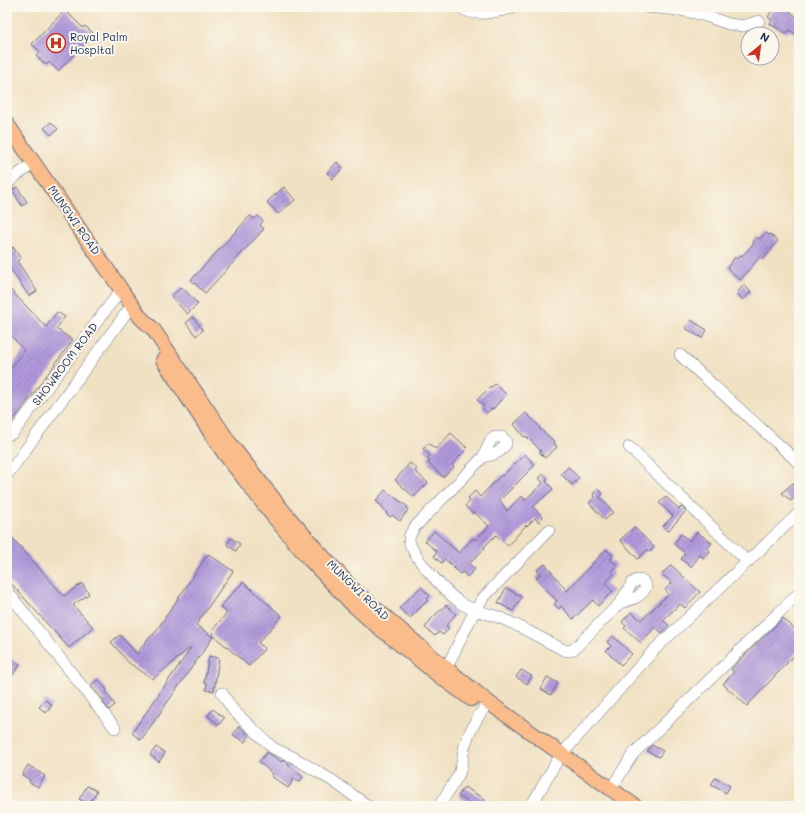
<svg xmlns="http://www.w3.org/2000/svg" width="806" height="813" font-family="Mali,sans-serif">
	<defs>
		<pattern id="building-hatch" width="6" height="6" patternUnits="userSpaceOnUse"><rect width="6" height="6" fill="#b198db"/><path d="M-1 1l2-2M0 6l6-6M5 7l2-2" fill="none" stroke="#8f7cb5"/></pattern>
	</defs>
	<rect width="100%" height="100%" fill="#fbf7ec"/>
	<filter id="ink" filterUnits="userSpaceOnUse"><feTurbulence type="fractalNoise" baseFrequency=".025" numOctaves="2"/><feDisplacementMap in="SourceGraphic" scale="8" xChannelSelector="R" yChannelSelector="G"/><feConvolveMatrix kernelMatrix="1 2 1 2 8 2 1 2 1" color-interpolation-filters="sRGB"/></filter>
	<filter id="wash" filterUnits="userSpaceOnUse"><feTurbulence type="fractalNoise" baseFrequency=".012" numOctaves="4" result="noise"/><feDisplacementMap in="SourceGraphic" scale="16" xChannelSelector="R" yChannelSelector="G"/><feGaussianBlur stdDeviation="0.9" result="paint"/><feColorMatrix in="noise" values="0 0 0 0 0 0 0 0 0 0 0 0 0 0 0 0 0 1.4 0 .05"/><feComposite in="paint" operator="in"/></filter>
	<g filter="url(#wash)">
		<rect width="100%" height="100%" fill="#f1e1c3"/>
		<g id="blocks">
			<g fill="url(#building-hatch)">
				<path d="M774 7H794L790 12 799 18V36L789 30 786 33 770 24 772 20 768 17Z"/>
				<path d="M65 10 83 28 85 26 94 34 58 71 49 62 46 65 36 56 40 52 32 44Z"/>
				<path d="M51 122 58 129 51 135 44 128Z"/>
				<path d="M337 162 343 168 333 179 327 173Z"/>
				<path d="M17 187 27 202 22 206 12 190Z"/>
				<path d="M284 187 295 200 278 214 267 202Z"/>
				<path d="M250 216 254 219 258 216 263 221 260 225 264 229 205 293 191 280Z"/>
				<path d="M766 233 769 235 770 234 778 241 763 259 760 257 740 280 727 268 735 257 737 259 740 255 742 256 754 243 753 242 757 237 759 239Z"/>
				<path d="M13 247 21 259 17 261 37 291 29 296 7 264V251Z"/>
				<path d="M744 285 751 292 743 300 737 293Z"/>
				<path d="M7 286 46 327 57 312 65 317 56 329 73 340 9 426 7 424V374L24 350 7 331Z"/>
				<path d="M182 287 198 304 187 314 171 296Z"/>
				<path d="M193 317 203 330 196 336 186 323Z"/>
				<path d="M691 320 707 330 702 338 685 328Z"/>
				<path d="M495 384 506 394 493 409 492 408 487 413 482 408 484 406 477 400 491 386 492 387Z"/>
				<path d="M526 413 540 427 539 428 555 442 554 443 557 447 545 458 540 453 541 451 526 436 524 437 514 424Z"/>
				<path d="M451 433 467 448 452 465 454 467 443 477 428 463 430 461 427 459 430 455 423 449 428 443 436 449Z"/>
				<path d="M525 454 535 465 500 500 507 511 521 496 525 500 543 483 539 478 544 474 548 479 546 481 553 489 533 507 543 517 539 522 535 518 527 526 526 525 508 546 496 535 484 547 485 548 469 564 475 569 467 577 463 572 460 574 445 559 441 563 434 556 437 552 425 541 434 531 459 553 473 538 475 540 489 526 474 512 473 514 465 506 470 501 468 498 475 491 480 497 501 475 502 476Z"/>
				<path d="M410 463 417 469 415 471 428 483 414 497 395 480Z"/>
				<path d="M568 467 579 478 572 485 561 474Z"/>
				<path d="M793 483 799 489V493L791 501 782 493Z"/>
				<path d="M598 489 603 494 600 497 613 512 605 520 589 503 595 497 593 494Z"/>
				<path d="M385 490 408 507 407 508 408 510 400 521 392 515 390 517 386 513 387 512 382 508 383 507 376 501Z"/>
				<path d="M666 497 679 509 681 507 686 511 668 531 663 526 673 516 659 503Z"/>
				<path d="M634 527 654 547 650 552 647 550 638 559 620 540Z"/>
				<path d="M7 532 64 596 82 583 89 594 73 605 93 627 69 648 7 579Z"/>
				<path d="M697 532 712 543 707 549 710 551 704 558 700 555 691 567 681 559 685 553 674 544 681 534 690 541Z"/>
				<path d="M231 538 240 544 236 551 227 545Z"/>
				<path d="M606 549 613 556 610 559 617 565 611 571 614 574 605 584 613 591 598 606 593 600 573 619 561 606 559 609 554 604 557 601 536 578 540 574 537 570 545 564 567 591Z"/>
				<path d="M208 554 233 571 196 625 213 637 141 740 132 733 191 648H190L153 679 129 663 111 642 120 635 137 654 147 640 154 634Z"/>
				<path d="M671 565 700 592 685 608 680 604 663 620 669 625 662 633 655 627 641 643 624 628 626 626 622 622 631 612 641 620 669 594 665 590 672 583 662 574Z"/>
				<path d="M243 582 282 616 258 643 265 648 249 666 213 635 214 628 227 613 220 607Z"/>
				<path d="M421 587 430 596 427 599 428 600 410 618 399 608Z"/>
				<path d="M506 588 522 597 513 611 498 603Z"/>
				<path d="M446 605 456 614 446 626 449 628 443 635 439 632 435 636 425 628 432 618Z"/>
				<path d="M783 618 799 633V650L747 706 723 684 734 672 731 669Z"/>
				<path d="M613 636 632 654 621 665 606 651 611 646 607 642Z"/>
				<path d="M7 656 20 665 12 676 7 673Z"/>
				<path d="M209 656 219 658 214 691 206 690 207 683H204Z"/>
				<path d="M521 670 532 676 527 684 516 677Z"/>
				<path d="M547 677 558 683 551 695 541 689Z"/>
				<path d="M98 679 107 690 106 692 115 705 109 710 103 702 104 701 91 686Z"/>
				<path d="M46 700 52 705 46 713 39 707Z"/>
				<path d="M213 709 224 718 219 725 208 716Z"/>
				<path d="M239 726 249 735 245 742 233 735Z"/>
				<path d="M652 745 663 751 659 757 647 751Z"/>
				<path d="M156 747 165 753 159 762 150 755Z"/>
				<path d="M267 752 282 762 283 760 289 763 288 765 303 777 299 782 294 779 288 788 271 776 273 774 259 762Z"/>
				<path d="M28 765 45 776 38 787 29 782 30 780 22 775Z"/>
				<path d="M715 778 730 786 726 793 711 785Z"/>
				<path d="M87 786 97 791 89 804 79 799Z"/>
				<path d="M464 787 485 799 481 806H475L458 796Z"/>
			</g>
		</g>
	</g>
	<g filter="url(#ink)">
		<use href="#blocks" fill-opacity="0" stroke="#666d81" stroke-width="1"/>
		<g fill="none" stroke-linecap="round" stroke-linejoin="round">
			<defs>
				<g id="minor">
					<path d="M460 7C476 19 498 11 516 7"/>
					<path d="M645 7 680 10 700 14 729 24 743 26 759 21"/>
					<path d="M7 185 13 178 34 163"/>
					<path d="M680 355 799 463"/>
					<path d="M7 435 13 433 121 290"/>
					<path d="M629 447 748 562"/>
					<path d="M483 457C493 455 501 453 506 444V441L502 437H495L491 440 483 457 414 528C412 532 409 535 409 539 410 555 445 591 458 601 470 611 489 613 503 619 524 628 544 640 564 650L570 651 574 649 620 603 632 583 637 580 643 581 646 586C643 597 630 600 620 603"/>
					<path d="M7 475 132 305"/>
					<path d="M7 591 115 728"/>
					<path d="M447 667 471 618 483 598 549 530"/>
					<path d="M222 693 233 710 273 748 293 757 333 781 368 806"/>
					<path d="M562 754 654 650 799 513"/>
					<path d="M611 789 633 754 799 593"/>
					<path d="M439 806 458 776C463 766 462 755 465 745 469 731 476 720 484 708"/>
					<path d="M531 806 557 761"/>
				</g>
				<g id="major">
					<path d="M7 124 140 317 153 329 231 445 284 512 317 550 354 590 436 660 488 702 635 806"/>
					<path d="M163 360 224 453 273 516 308 558 351 603 372 622 438 675 471 699"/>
				</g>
			</defs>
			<use href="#minor" stroke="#666d81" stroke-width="12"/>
			<use href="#major" stroke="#666d81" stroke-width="16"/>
			<use href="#minor" stroke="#fff" stroke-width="11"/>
			<use href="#major" stroke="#fabc8b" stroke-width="14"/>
		</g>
	</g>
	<defs>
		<symbol id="hospital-ring" viewBox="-11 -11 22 22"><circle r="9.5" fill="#fbf7ec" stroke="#c8321e" stroke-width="1.5"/><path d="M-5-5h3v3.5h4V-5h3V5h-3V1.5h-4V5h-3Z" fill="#c8321e"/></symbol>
	</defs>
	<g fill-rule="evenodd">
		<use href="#hospital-ring" x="45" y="32" width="22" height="22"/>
	</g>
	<g text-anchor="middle" stroke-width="4" stroke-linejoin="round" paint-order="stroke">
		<g font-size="11" fill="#1b2f5e" stroke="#fbf7ec" text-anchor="start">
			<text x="70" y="41">Royal Palm<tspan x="70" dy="13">Hospital</tspan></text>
		</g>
		<g font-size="11" fill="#1b2f5e" stroke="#fbf7ec">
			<text transform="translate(74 220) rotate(55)" y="4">MUNGWI ROAD</text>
			<text transform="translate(65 364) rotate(-53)" y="4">SHOWROOM ROAD</text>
			<text transform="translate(358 590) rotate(44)" y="4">MUNGWI ROAD</text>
		</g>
	</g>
	<rect width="806" height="813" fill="none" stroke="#fbf7ec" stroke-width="24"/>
	<g transform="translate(760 46) rotate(29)"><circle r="19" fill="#fbf7ec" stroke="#a1a7b3"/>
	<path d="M0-3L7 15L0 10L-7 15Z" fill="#c8321e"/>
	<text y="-6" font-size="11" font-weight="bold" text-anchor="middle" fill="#1b2f5e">N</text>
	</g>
</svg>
